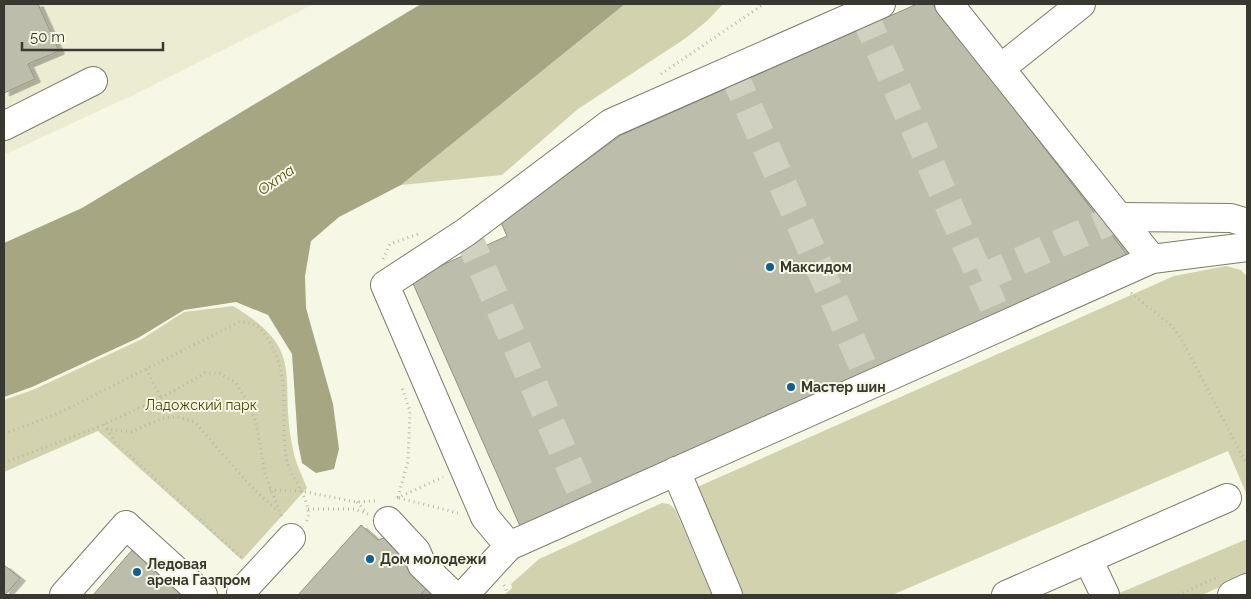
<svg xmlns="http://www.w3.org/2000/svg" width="1251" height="599" font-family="Raleway,sans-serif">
	<defs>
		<filter id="shadow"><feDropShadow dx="5.5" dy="3" stdDeviation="0" flood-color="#0004"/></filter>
	</defs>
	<rect width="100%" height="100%" fill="#f7f7e5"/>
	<path fill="#ececd3" d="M4 4H314L133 95 4 155Z"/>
	<g fill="#d3d2ae">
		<path d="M625 4H723L708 20 686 38 578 109 502 175 401 185Z"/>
		<path d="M1226 266 1241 270 1247 277V495L1228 451 892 595H738L695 488 1174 276Z"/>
		<path d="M233 306C307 350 279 375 292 444 294 460 301 473 307 488L242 560 98 431 4 472V400L35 389 142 339 184 312Z"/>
		<path d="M662 503 669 504 675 509 712 595H504L512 588 511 584 539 559Z"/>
		<path d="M1247 539V575L1202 595 1117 594Z"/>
	</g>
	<path fill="#a7a683" d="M421 4H625L401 185 339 217 311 241 305 276 306 308 333 404 339 449 334 469 316 473 302 463 298 443 292 354 268 315 236 302 184 310 138 338 32 387 4 397V243L82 208Z"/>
	<g fill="#bdbdac" stroke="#939383" filter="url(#shadow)">
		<path d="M4 4H38L59 51 28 64 35 79 4 93Z"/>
		<path d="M917 4H933L1128 256 520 526 411 279 507 236 499 218 518 210 621 135Z"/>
		<path d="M361 525 378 540 396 534 429 586 420 595H298Z"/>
		<path d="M134 548 188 595H93Z"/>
		<path d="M4 565 20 578 5 595H4Z"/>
	</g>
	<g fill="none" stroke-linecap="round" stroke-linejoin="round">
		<g stroke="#d1d1c1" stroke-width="28" stroke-dasharray="28 14" stroke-linecap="butt">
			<path d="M863 12 1002 326"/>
			<path d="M732 70 871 384"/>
			<path d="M466 232 589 510"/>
			<path d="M981 278 1119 217"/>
		</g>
		<defs>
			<g id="minor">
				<path d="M949 4 1152 259"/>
				<path d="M1001 68 1081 4"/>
				<path d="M4 126 93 81"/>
				<path d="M1119 217 1231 218 1247 223"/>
				<path d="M676 471 728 595"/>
				<path d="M388 521 416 551 422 565 453 595"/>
				<path d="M509 546 485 517 385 285 466 232 611 123 881 4"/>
				<path d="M1088 559 1227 498"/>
				<path d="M64 595 126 525 203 595"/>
				<path d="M243 595 241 592 291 538"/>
				<path d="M464 595 509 546 1152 259 1247 247"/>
				<path d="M1006 595 1088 559 1105 595"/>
			</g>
			<path id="major" d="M1232 595 1247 588"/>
		</defs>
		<use href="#minor" stroke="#7c7c6c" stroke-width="30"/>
		<use href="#major" stroke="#7c7c6c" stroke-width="30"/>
		<g stroke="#b8b8aa" stroke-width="3" stroke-dasharray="1 4" stroke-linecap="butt">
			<path d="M661 74 764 4"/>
			<path d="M383 259 390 244 418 234"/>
			<path d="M1131 293 1173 327 1183 342 1247 465"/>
			<path d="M146 369 161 398"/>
			<path d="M104 424 107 429 131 432 163 418 178 417 195 422 246 481 277 511"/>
			<path d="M107 429 115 442 242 558"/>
			<path d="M4 434 59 413 239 322C254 321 262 328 269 341 294 384 278 417 287 461 291 477 316 508 306 522"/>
			<path d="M4 463 93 429 161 398 205 373H219L236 383 250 406 256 422 265 474 281 515 279 517"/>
			<path d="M270 490 301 491 356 502 376 501"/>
			<path d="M398 497 408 461 410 411 402 388"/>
			<path d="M397 498 443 477"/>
			<path d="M399 498 458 513"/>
			<path d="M357 502 366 512"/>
			<path d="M308 509H354L368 514"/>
			<path d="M504 585 509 595"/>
			<path d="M1178 595 1216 578"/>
		</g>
		<use href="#minor" stroke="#fff" stroke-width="28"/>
		<use href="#major" stroke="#fff" stroke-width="28"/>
	</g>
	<g fill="#106193" stroke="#f7f7e5" stroke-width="2">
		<circle cx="770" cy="267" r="5"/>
		<circle cx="791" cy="387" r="5"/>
		<circle cx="370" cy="559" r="5"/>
		<circle cx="137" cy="572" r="5"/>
	</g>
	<g text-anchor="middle" stroke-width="4" stroke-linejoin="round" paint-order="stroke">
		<g font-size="14" font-weight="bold" fill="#383831" stroke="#f7f7e5" text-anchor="start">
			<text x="780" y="272">Максидом</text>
			<text x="801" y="392">Мастер шин</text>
			<text x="380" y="564">Дом молодежи</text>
			<text x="147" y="569">Ледовая<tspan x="147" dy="16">арена Газпром</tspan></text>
		</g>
		<g font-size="14" fill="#4b4808" stroke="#f7f7e5">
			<text x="201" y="410">Ладожский парк</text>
		</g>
		<g font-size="15" font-style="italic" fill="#555317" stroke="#f7f7e5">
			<text transform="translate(276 180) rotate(-35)" y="5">Охта</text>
		</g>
	</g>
	<rect width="1251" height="599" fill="none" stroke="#383831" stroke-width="10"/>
	<path d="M22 42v8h141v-8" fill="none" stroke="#383831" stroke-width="2.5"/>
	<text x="30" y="42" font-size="15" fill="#383831" stroke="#f7f7e5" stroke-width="4" paint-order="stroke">50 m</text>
</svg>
